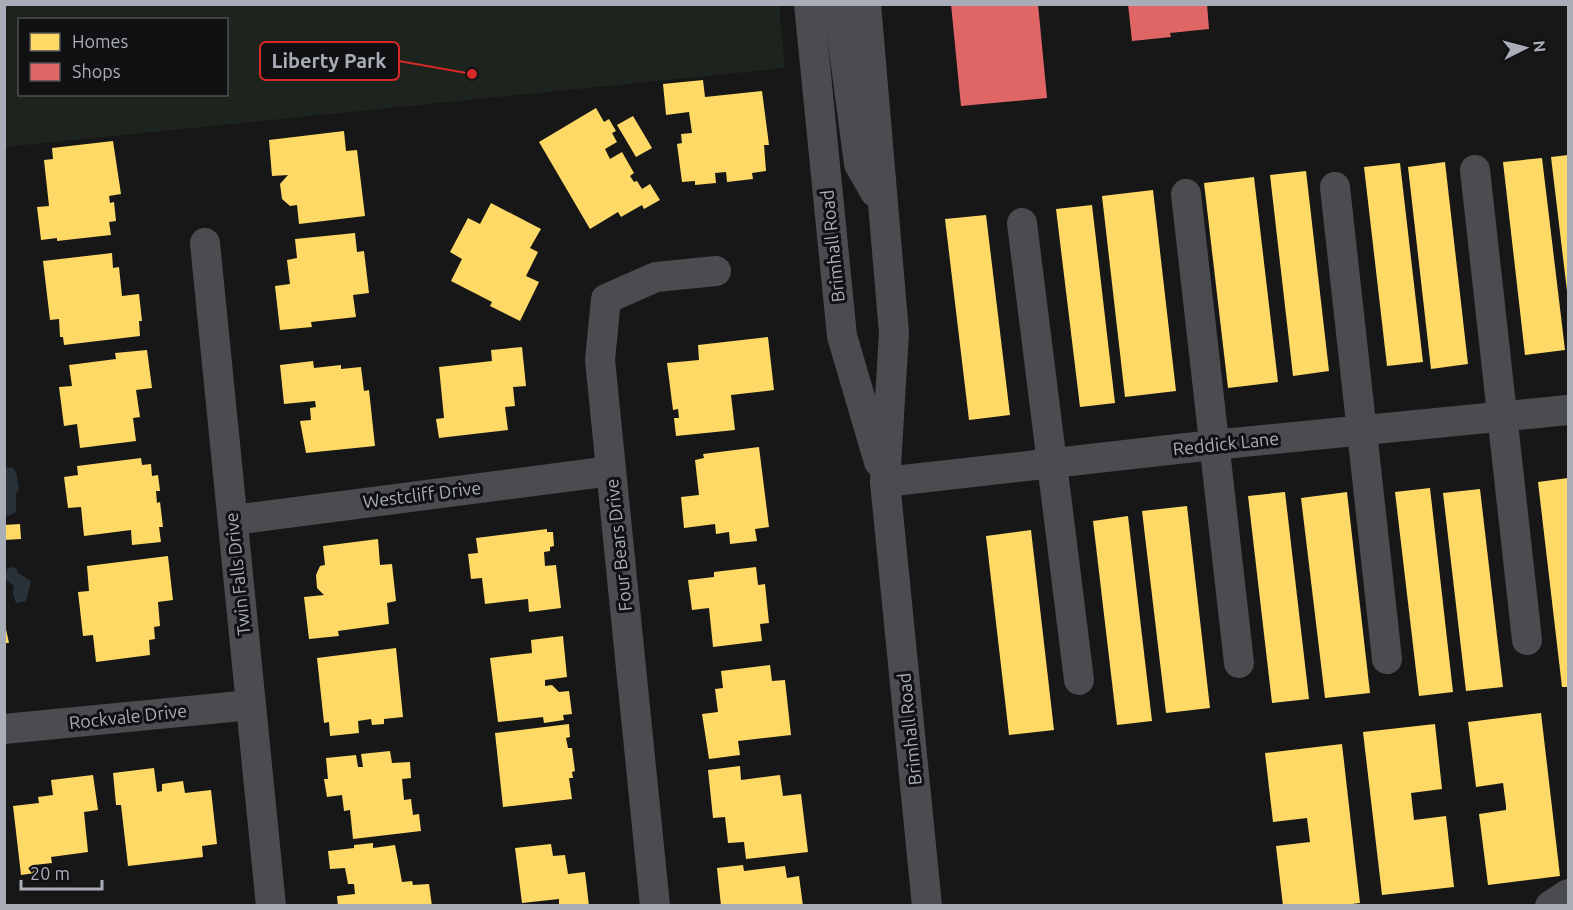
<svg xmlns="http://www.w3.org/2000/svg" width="1573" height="910" font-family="Ubuntu,sans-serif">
	<rect width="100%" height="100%" fill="#171717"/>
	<path fill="#1d241e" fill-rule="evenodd" d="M5 4 779 5 785 68 5 147ZM20 20H226V94H20Z"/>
	<g fill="#2a3239">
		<path d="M12 467 16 472 19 489 16 494V512L8 516 5 514V468Z"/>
		<path d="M12 567 16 568 18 573 31 581 26 601 16 603 13 594 14 586 5 579 7 569Z"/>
	</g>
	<g fill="#ffd966">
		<path d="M703 80 705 97 762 91 769 145H764L766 171 752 173 753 179 727 182 726 172 715 173 716 183 695 185V181L682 182 677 144 682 143 681 134 692 133 689 112 666 115 663 84Z"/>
		<path d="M596 108 604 122 609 119 616 131 612 133 617 142 605 149 610 159 622 152 634 173 630 176 634 182 637 181 642 189 650 184 660 200 644 209 642 205 621 217 618 212 590 229 539 142Z"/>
		<path d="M633 116 652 148 636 157 617 125Z"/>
		<path d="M344 131 346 151 357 150 365 216 299 224 297 205 290 206 282 199 280 184 288 175 272 176 269 140Z"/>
		<path d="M113 141 121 194 109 196 110 203 114 202 116 221 109 222 111 235 57 241V238L41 240 37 207 49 206 44 160 53 159 52 148Z"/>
		<path d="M1568 155V290L1567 291 1551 157Z"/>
		<path d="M1542 158 1565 350 1525 355 1503 162Z"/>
		<path d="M1445 162 1468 364 1431 369 1408 167Z"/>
		<path d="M1400 163 1423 362 1387 366 1364 167Z"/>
		<path d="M1306 171 1329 371 1293 376 1270 175Z"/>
		<path d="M1254 177 1278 382 1228 388 1204 183Z"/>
		<path d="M1153 190 1176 391 1125 397 1102 196Z"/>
		<path d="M491 203 541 229 530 248 538 252 526 276 539 282 520 321 490 306 492 302 451 281 462 259 450 252 468 218 480 224Z"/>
		<path d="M1092 205 1115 403 1080 407 1056 209Z"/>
		<path d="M986 215 1010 415 969 420 945 219Z"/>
		<path d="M355 233 357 252 364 251 369 293 353 295 356 317 311 322 312 327 280 330 275 286 290 284 287 260 297 258 295 239Z"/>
		<path d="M112 253 113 268 119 267 122 296 139 294 142 321H139L140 336 64 345 63 337H60L59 319 50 320 43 261Z"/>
		<path d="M768 337 774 390 731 395 735 430 676 436 674 418H679L678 409 673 410 667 363 699 360 698 345Z"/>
		<path d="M522 347 526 386 513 387 515 406 505 407 508 430 439 438 436 419 444 418 439 367 492 361 491 350Z"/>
		<path d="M147 350 152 388 136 390 140 417 133 418 136 441 80 448 77 424 64 426 59 387 72 386 69 365 116 359 115 353Z"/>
		<path d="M313 361 314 368 341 365V369L361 367 364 391 369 390 375 446 306 453 300 421 311 420 310 408 316 407 315 401 284 404 280 365Z"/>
		<path d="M759 447 769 527 755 529 757 541 730 544 729 532 716 534 715 524 684 528 681 497 699 495 695 460 704 458 703 454Z"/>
		<path d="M141 458 142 465 151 464 152 476 158 475 160 491H156L157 503 160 502 163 527H159L161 542 132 545 131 530 84 536 81 507 68 508 64 477 78 475 77 466Z"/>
		<path d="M1568 478V687H1562L1538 482Z"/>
		<path d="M1430 488 1453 692 1419 696 1395 492Z"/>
		<path d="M1480 489 1503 687 1466 691 1443 493Z"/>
		<path d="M1285 492 1309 699 1272 703 1248 496Z"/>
		<path d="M1347 492 1370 693 1325 698 1301 498Z"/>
		<path d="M1187 506 1210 708 1166 713 1142 511Z"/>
		<path d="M1128 516 1152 721 1117 725 1093 521Z"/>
		<path d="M20 524 21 539 4 540V525Z"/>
		<path d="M547 529V532H553L554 546 550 547V551L544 552 545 566 556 565 561 608 529 612 528 599 485 604 482 578 471 579 468 554 478 553 476 538Z"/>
		<path d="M1031 530 1054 730 1009 735 986 536Z"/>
		<path d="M378 539 380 565 392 564 396 601 387 603 389 624 338 631 339 636 309 639 304 597 324 595 317 588 316 575 320 566 325 565 323 546Z"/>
		<path d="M168 556 173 600 158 602 160 626 154 627 155 639 149 640 150 655 96 662 93 635 83 636 78 592 89 591 87 566Z"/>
		<path d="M756 567 758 585 765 584 769 623 760 624 762 641 713 647 709 608 692 610 688 580 714 577V572Z"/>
		<path d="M4 620 9 643H4Z"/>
		<path d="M563 636 567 677 545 680V686L552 685 559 692 569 691 572 714 563 715 564 720 544 723 543 717 498 722 490 658 532 653 531 640Z"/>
		<path d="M396 648 403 717 384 719V724L372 725 371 719 358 721 359 733 330 736 329 722 324 723 317 658Z"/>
		<path d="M770 665 772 681 785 680 791 735 738 741 740 755 709 759 702 714 718 712 715 689 723 688 721 671Z"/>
		<path d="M1541 713 1560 876 1488 885 1479 814 1506 810V806L1503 783 1476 787 1468 722Z"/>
		<path d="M569 724 570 737 566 738 568 748H572L575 771 572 772 573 778H569L572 799 503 807 495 733Z"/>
		<path d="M1435 724 1442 789 1411 793 1414 820 1446 816 1454 887 1382 895 1363 732Z"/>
		<path d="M1342 744 1360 903 1336 906H1283L1276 846 1310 842 1307 818 1273 822 1265 753Z"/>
		<path d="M390 751 392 763 410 762 411 778 402 779 404 800 411 799 413 815 419 814 421 831 353 839 350 810 344 811 342 795 327 797 324 779H328L326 758 356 755 358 767H363L361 754Z"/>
		<path d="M740 766 741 780 780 775 783 796 801 794 808 852 746 859 744 842 728 843 725 817 713 818 708 770Z"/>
		<path d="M154 768 157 792 162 791V784L183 781 185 793 211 790 217 844 202 846 203 857 128 866 121 805H116L113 773Z"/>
		<path d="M93 775 98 810 84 812 88 852 51 857 52 863 34 865 35 873 21 875 13 806 39 803 38 797 53 795 51 780Z"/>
		<path d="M373 843V848L395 845 402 882 412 881 413 885 429 884 432 906H338L337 896 355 894 354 884H348L345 868 330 869 328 851 354 848V845Z"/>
		<path d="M551 844 553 856 565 855 568 874 585 872 589 906H559V899L522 903 515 848Z"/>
		<path d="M743 865 744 871 785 866 787 878 799 876 803 906H721L717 868Z"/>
	</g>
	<g fill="#e06666">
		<path d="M951 4H1038L1047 98 961 106Z"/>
		<path d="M1128 4H1207L1209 29 1170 33 1171 37 1132 41Z"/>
	</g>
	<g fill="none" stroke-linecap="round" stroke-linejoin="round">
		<g stroke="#4b4c50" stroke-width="30">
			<path d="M809 4 842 336 879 462"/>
			<path d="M838 4 859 164 875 192"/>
			<path d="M866 4 894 333 885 482 927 906"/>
			<path d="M1475 170 1527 640"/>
			<path d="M1335 187 1387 659"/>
			<path d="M1186 194 1239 663"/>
			<path d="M1022 223 1079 680"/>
			<path d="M205 243 271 906"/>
			<path d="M885 482 1213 445 1568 410"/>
			<path d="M233 520 611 471"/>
			<path d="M4 729 251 705"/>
			<path d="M655 906 600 360 606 299 656 277 716 271"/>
			<path d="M1550 906 1568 894"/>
		</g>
	</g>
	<g text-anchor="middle" stroke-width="6" stroke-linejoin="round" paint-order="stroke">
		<g font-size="18" fill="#a8adb8" stroke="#111113">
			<text transform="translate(833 246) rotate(-96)" y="6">Brimhall Road</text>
			<text transform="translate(1226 444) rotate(-6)" y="6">Reddick Lane</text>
			<text transform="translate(422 495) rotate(-7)" y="6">Westcliff Drive</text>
			<text transform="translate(619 545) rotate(-96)" y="6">Four Bears Drive</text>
			<text transform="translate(238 574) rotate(-96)" y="6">Twin Falls Drive</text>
			<text transform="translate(128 717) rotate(-6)" y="6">Rockvale Drive</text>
			<text transform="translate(910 729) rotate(-96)" y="6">Brimhall Road</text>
		</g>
	</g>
	<path fill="none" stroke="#d62828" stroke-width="2" d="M472 74L399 61"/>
	<circle fill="#d62828" stroke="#111113" stroke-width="2" cx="472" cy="74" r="6"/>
	<rect fill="#111113" stroke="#d62828" stroke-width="2" x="260" y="42" width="139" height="38" rx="6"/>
	<g font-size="20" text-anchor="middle" font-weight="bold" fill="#a8adb8">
		<text x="329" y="68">Liberty Park</text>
	</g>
	<rect width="1573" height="910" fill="none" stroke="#a8adb8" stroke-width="12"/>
	<rect x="18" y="18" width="210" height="78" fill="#111113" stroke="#4d4f55" stroke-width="1.5"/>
	<rect x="30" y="33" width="30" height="18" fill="#ffd966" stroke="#4d4f55" stroke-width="1.5"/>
	<text x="72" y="48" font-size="18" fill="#a8adb8">Homes</text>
	<rect x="30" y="63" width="30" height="18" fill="#e06666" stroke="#4d4f55" stroke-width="1.5"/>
	<text x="72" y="78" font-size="18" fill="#a8adb8">Shops</text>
	<g transform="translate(1525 48) rotate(84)" stroke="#111113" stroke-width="4.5" paint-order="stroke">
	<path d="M0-4.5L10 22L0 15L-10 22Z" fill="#a8adb8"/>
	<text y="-9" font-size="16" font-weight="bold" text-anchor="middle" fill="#a8adb8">N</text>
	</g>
	<path d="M21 880v9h81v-9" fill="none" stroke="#a8adb8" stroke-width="3"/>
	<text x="30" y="880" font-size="18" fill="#a8adb8" stroke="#111113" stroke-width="4.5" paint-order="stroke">20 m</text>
</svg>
